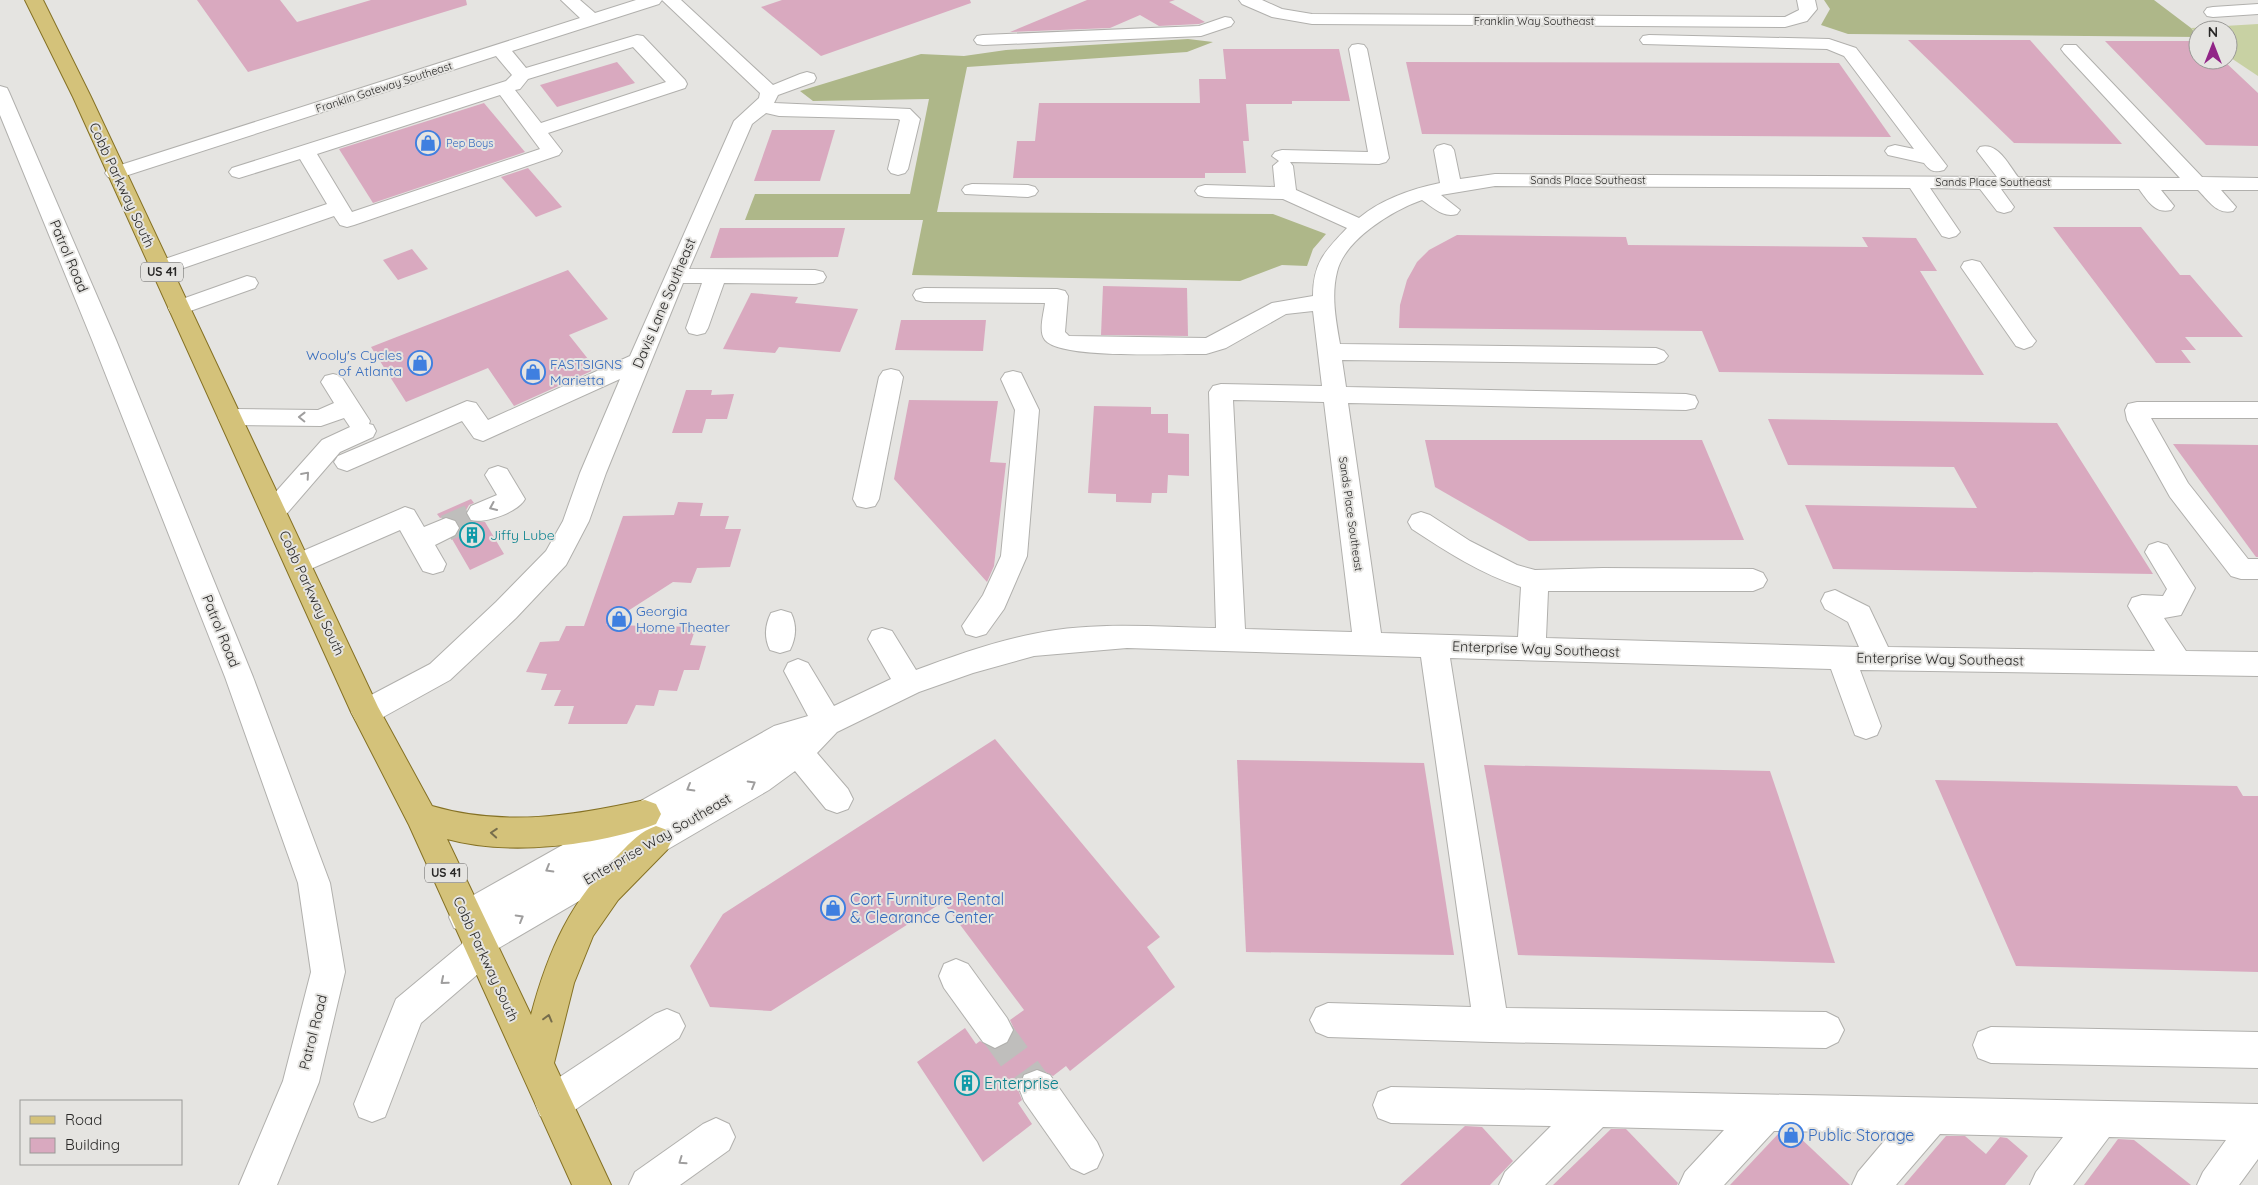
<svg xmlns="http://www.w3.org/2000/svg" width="2258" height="1185" font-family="Quicksand,sans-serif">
	<rect width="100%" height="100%" fill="#e5e4e1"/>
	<path fill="#c8d1a3" d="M2258 24V76L2228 56V30H2198V35L2191 28Z"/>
	<g fill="#aeb789">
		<path d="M1824 0H2154L2191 28 2198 37 1848 34 1821 25 1830 9Z"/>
		<path d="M1188 39 1213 42 1187 52 967 67 937 212 1273 214 1326 234 1313 249 1307 266 1282 265 1240 281 912 275 923 220H745L755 194H910L929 99 813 101 800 91 921 54 964 56 1006 50Z"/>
	</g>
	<g fill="#d9a9bf">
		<path d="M197 0H280L297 22 371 0H466L467 5 248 72Z"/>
		<path d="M782 0H970L971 3 821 56 761 7Z"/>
		<path d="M1087 0H1175L1169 2 1205 22 1199 24 1159 26 1140 15 1110 28 1010 32Z"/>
		<path d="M1908 40H2030L2122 144 2014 143Z"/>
		<path d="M2105 41H2198V60H2223L2258 93V146L2206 145Z"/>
		<path d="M1223 49H1339L1350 101H1292V104H1246L1249 141H1243L1246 173H1205V178H1013L1017 141H1035L1039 103H1200L1199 79H1226Z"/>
		<path d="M617 62 635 83 557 107 540 85Z"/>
		<path d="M1406 62 1839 63 1891 137 1422 134Z"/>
		<path d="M484 103 525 152 373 203 339 149Z"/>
		<path d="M772 130H835L820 181H754Z"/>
		<path d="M528 168 562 207 536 217 501 177Z"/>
		<path d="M2053 227H2141L2180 275H2190L2243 337H2185L2196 350H2181L2191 363H2156Z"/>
		<path d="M720 228H845L838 257 710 258Z"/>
		<path d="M1457 235 1626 237 1628 245 1868 247 1862 237 1916 238 1937 271H1920L1984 375 1719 372 1702 331 1399 328 1400 305 1407 280 1417 262 1429 250Z"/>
		<path d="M412 249 428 269 398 280 383 260Z"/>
		<path d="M568 270 608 319 569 335 596 369 514 406 488 368 406 402 371 347Z"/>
		<path d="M1103 286 1187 288 1188 336 1101 335Z"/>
		<path d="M751 293 798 297 795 303 858 309 840 352 779 347 775 353 723 349Z"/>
		<path d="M901 320H986L983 351 895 350Z"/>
		<path d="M686 390H712L711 395 734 394 727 419H706L702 433H672Z"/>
		<path d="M909 400 998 401 990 462 1006 463 994 566 987 582 894 479Z"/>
		<path d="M1094 406 1151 407V414H1168V433L1189 434V476L1168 475 1167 493H1152L1151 503 1116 502V494L1088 493Z"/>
		<path d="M1768 419 2057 423 2153 574 1833 569 1805 505 1977 508 1954 467 1788 465Z"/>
		<path d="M1425 440H1702L1744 540 1529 541 1435 487Z"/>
		<path d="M2173 444 2258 445V557H2256Z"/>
		<path d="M471 499 474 503 469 505 465 512 469 521 485 522 504 554 470 570 452 539 457 536 461 529 457 520 447 516 440 518 437 514Z"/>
		<path d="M678 502 703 503 700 516H729L725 529H741L730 567 697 568 691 583 673 582 606 625 696 627 690 645 706 646 699 670H684L677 691 659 690 654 706 636 705 627 724H568L574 706H554L561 690H541L547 674 526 672 540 642 559 641 566 626H584L623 516 674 515Z"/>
		<path d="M995 739 1160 937 1147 947 1175 987 1070 1071 1066 1066 1053 1076 1038 1068 1023 1073 1017 1087 1022 1100 1018 1103 1032 1124 983 1162 917 1062 965 1028 976 1044 980 1041 996 1050 1009 1043 1015 1031 1010 1020 1024 1010 943 902 771 1011 710 1007 690 966 723 914Z"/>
		<path d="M1237 760 1424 763 1454 955 1246 952Z"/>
		<path d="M1484 765 1770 771 1835 963 1518 955Z"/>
		<path d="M1935 780 2237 786 2243 796H2258V972L2016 966Z"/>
		<path d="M1465 1126 1482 1127 1513 1161 1490 1185H1400Z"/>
		<path d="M1611 1129H1626L1678 1183 1677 1185H1553Z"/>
		<path d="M1779 1133H1795L1850 1185H1730Z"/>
		<path d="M1946 1136H1965L1986 1154 2000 1137 2007 1138 2028 1156 2005 1185H1904Z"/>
		<path d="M2118 1139 2134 1140 2191 1185H2084Z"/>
	</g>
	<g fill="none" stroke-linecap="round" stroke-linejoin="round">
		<path stroke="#bfbebc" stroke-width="26" stroke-dasharray="26 12" stroke-linecap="butt" d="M446 528 480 513"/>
		<path stroke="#bfbebc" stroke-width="33" stroke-dasharray="33 17" stroke-linecap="butt" d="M995 1030 1037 1088"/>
		<defs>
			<g id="minor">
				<path d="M561 0H580L595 13 636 0H662L659 4 512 51 526 68 637 35 643 36 685 80 687 84 685 88 548 133 562 151 559 155 354 225 347 227 340 225 334 216 169 273 161 275 153 273 150 268 153 263 327 204 300 159 239 178 232 176 229 172 232 168 506 81 512 75 496 56 122 177 115 179 108 177 105 173 108 169 580 18ZM633 47 666 82 541 123 515 90 520 89 528 79ZM500 95 540 149 352 212 317 154Z"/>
				<path d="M662 0H681L773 85 800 74 807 72 814 74 816 78 814 82 778 95 774 103 910 109 920 119 908 169 905 173 898 175 891 173 888 169 900 120 898 119 779 116 766 113 752 124 689 269 815 270 823 272 826 277 823 282 815 284 724 283 708 328 705 333 697 335 689 333 686 328 702 283H683L606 473 589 521 566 565 516 618 450 680 376 721 366 724 356 721 351 712 356 703 430 664 496 602 546 551 563 521 580 473 620 379 483 441 474 438 462 421 347 471 338 468 334 462 338 456 467 401 476 403 488 420 630 356 734 121 759 98 760 93Z"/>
				<path d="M1239 0H1262L1282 9 1312 14 1785 17 1799 10 1797 0H1815L1817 9 1807 21 1785 27 1312 24 1272 17 1242 4Z"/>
				<path d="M2258 4V14L2213 17 2207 16 2204 12 2207 8 2213 7Z"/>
				<path d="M1225 17 1231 18 1234 22 1231 26 1201 36 983 45 977 44 974 40 977 36 983 35 1199 26Z"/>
				<path d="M1649 35 1829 39 1856 48 1947 166 1944 170C1934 173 1930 171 1924 163L1888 155 1885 151 1888 147 1895 145 1914 149 1844 56 1827 49 1643 44 1640 40 1643 36Z"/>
				<path d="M1358 44 1364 45 1367 49 1389 158 1386 162 1379 164 1290 162 1293 166 1296 190 1359 218C1382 199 1411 189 1440 183L1434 150 1437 146 1444 144 1451 146 1454 150 1460 179 1495 174 1997 177 1977 151 1980 147C1998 142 2008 164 2018 177L2180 178 2064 53 2061 49 2064 45H2076L2202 177 2258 178V190H2221L2236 207 2233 211C2217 215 2209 201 2198 190H2161L2174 206 2171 210C2155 214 2148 201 2139 189H2001L2014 207 2011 211 2004 213 1997 211 1980 189 1930 188 1960 232 1956 236 1949 238 1942 236 1910 188 1495 186 1441 195 1460 210 1457 214C1443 218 1434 208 1422 200 1393 210 1344 240 1337 272 1331 296 1336 321 1340 344L1656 348 1664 351 1668 356 1664 361 1656 364 1342 360 1346 387 1686 394 1695 396 1698 402 1695 408 1686 410 1348 403 1381 633 1518 637 1521 587C1481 574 1447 552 1412 529L1408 522 1412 515 1421 512 1430 515 1470 541 1517 565 1535 570 1603 568 1753 569 1763 573 1767 580 1763 587 1753 591H1548L1546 638 1859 647 1848 622 1825 609 1821 601 1825 593 1835 590 1869 607 1888 647 2155 651 2128 606 2132 598 2142 595 2163 596 2167 589 2145 552 2149 545 2158 542 2167 545 2195 588 2181 615 2164 618 2186 651 2258 652V676L1860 670 1881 726 1877 735 1866 739 1855 735 1831 669 1450 658 1506 1008 1826 1012 1838 1018 1844 1030 1838 1042 1826 1048 1491 1042 1328 1037 1316 1032 1310 1020 1316 1008 1328 1003 1471 1007 1421 657 1127 648 1034 656 973 673 919 692 837 732 817 753 848 789 853 799 848 809 837 813 826 809 795 771 769 790 497 949 493 961 421 1023 385 1117 372 1122 359 1117 354 1104 396 999 462 944 465 932 454 928 449 917 454 906 774 726 808 716 784 671 788 663 798 659 808 663 834 706 891 679 868 639 872 631 882 628 892 631 916 670C954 656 993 642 1033 634 1093 621 1156 627 1216 628L1209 392 1213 386 1221 384 1322 386 1313 311 1286 314 1226 348 1206 354C1176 353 1062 360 1045 340 1038 332 1044 313 1045 303L924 302 916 300 913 295 916 290 924 288 1057 289 1065 291 1068 296 1065 332 1069 336 1206 338 1272 303 1313 296C1313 263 1325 251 1347 228L1283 199 1205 197 1198 195 1195 191 1198 187 1205 185 1275 187 1273 166 1279 161 1272 156 1275 152 1282 150 1368 152 1349 49 1352 45ZM1233 400 1324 402 1352 632 1245 629Z"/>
				<path d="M0 86 7 88 9 92 116 340 253 677 330 883 345 972 319 1082 277 1185H239L283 1081 311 972 298 883 225 677 92 340 0 115Z"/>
				<path d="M972 184 1028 185 1035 187 1038 191 1035 195 1028 197 965 194 962 190 965 186Z"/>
				<path d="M1972 260 1980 262 2032 336 2036 341 2032 346 2024 349 2016 346 1961 267 1964 262Z"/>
				<path d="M247 276 255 278 258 283 255 288 179 315 171 313 168 308 171 303Z"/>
				<path d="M891 369 899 371 903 377 879 499 875 506 866 508 857 506 853 499 879 377 883 371Z"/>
				<path d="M1013 371 1021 373 1039 410 1027 556 1004 609 986 634 976 637 966 634 962 626 983 595 1001 556 1015 410 1001 379 1005 373Z"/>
				<path d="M333 374 341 376 370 421 369 424 373 425 376 431 373 437 340 452 283 518 274 521 265 518 261 511 265 504 322 440 350 427 344 418 321 426 230 425 221 423 218 417 221 411 230 409 318 410 334 403 321 382 325 376Z"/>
				<path d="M2137 402H2258V418H2151L2188 483 2248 559H2258V579H2241L2231 576 2170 497 2127 420 2125 410 2128 404Z"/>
				<path d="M498 466 507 469 525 499C518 512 485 524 471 520L467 513 471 506 497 495 485 475 489 469Z"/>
				<path d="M405 507 414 510 424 527 446 518 455 521 459 528 455 535 435 545 446 564 443 571 433 574 423 571 400 530 299 574 289 571 286 564 289 557Z"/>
				<path d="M781 610 791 613C797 625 796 638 790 650L780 653 770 650C764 638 765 625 771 613Z"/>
				<path d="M956 959 968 964 1007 1018 1013 1030 1007 1042 995 1048 983 1042 944 988 939 976 944 964Z"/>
				<path d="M667 1009 679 1014 685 1026 679 1038 566 1116 553 1121 540 1116 535 1103 540 1090 655 1014Z"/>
				<path d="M1991 1027 2258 1032V1068L1991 1063 1978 1058 1973 1045 1978 1032Z"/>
				<path d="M1037 1070 1050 1075 1097 1142 1103 1155 1097 1168 1084 1174 1071 1168 1024 1101 1019 1088 1024 1075Z"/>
				<path d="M1391 1087 2258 1104V1159L2239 1185H2197L2203 1172 2226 1140 2109 1137 2073 1185H2030L2036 1172 2063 1137 1940 1134 1896 1185H1852L1858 1172 1891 1133 1774 1131 1724 1185H1679L1685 1172 1724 1130 1603 1127 1545 1185H1499L1505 1172 1551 1126 1391 1123 1378 1118 1373 1105 1378 1092Z"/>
				<path d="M716 1118 729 1124 735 1137 729 1150 680 1185H629L635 1172 703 1124Z"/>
			</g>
			<path id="major" d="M25 0H43L91 97 378 707 432 806C504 827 573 816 645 800L656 804 661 814 656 824C597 846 508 856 447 839L531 1015C548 951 571 899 620 853 631 842 641 831 656 826L667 830 672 840 667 850 618 900 593 936 574 983 554 1063 611 1185H572L409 825 351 712 73 97Z"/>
		</defs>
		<use href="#minor" stroke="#b1b0ad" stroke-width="2"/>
		<use href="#major" stroke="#857124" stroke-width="2"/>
		<use href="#minor" fill="#fff" fill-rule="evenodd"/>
		<use href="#major" fill="#d4c27a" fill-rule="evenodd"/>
	</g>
	<defs><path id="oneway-chevron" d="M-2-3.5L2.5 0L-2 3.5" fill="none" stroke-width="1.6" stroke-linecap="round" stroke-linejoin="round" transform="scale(1.25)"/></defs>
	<g stroke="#9f9e9e">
		<use href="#oneway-chevron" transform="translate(302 417) rotate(-179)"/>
		<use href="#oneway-chevron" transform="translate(306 475) rotate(-49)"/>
		<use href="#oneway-chevron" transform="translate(493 507) rotate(156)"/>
		<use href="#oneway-chevron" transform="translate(752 784) rotate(-30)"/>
		<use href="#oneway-chevron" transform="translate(690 788) rotate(150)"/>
		<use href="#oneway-chevron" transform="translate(549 869) rotate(150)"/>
		<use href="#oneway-chevron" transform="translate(520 918) rotate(-30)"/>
		<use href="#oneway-chevron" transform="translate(444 981) rotate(140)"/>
		<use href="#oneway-chevron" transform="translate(682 1161) rotate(145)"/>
	</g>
	<g stroke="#766d4c">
		<use href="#oneway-chevron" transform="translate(494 833) rotate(-176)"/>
		<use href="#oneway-chevron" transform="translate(548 1018) rotate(-75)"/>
	</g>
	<defs>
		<symbol id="shop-ring" viewBox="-11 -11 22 22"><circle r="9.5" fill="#e5e4e1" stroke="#3f7fe0" stroke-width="1.5"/><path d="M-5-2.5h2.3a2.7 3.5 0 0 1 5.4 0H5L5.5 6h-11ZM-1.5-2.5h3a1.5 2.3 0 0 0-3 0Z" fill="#3f7fe0"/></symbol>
		<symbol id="building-ring" viewBox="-11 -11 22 22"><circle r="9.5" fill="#e5e4e1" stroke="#0f9aa8" stroke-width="1.5"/><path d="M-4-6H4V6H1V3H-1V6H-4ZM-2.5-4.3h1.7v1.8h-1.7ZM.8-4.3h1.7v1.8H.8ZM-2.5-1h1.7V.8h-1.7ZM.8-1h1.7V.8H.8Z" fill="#0f9aa8"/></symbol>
	</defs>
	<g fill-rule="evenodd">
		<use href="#shop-ring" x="414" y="129" width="28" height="28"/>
		<use href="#shop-ring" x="406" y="349" width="28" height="28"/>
		<use href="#shop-ring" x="519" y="358" width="28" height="28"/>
		<use href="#building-ring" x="458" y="521" width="28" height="28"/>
		<use href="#shop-ring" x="605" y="605" width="28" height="28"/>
		<use href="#shop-ring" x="819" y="894" width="28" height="28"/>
		<use href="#building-ring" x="953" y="1069" width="28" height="28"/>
		<use href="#shop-ring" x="1777" y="1121" width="28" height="28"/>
	</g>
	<g text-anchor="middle" stroke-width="4" stroke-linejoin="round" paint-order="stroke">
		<g font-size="11" fill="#292827" stroke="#e5e4e1">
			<text x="1534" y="25">Franklin Way Southeast</text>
			<text transform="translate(384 87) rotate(-18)" y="4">Franklin Gateway Southeast</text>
			<text x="1588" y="184">Sands Place Southeast</text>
			<text x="1993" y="186">Sands Place Southeast</text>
			<text transform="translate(1351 514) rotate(82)" y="4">Sands Place Southeast</text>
		</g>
		<g font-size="11" fill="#366cbe" stroke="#e5e4e1" text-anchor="start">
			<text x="446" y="147">Pep Boys</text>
		</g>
		<g fill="#e5e4e1" stroke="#61605f" stroke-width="1">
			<rect x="141" y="262.5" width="42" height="19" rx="4"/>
			<rect x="425" y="863.5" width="42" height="19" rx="4"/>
		</g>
		<g font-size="12" font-weight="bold" fill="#292827">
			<text x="162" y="276">US 41</text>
			<text x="446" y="877">US 41</text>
		</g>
		<g font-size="14" fill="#292827" stroke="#e5e4e1">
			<text transform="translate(122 185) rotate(65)" y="5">Cobb Parkway South</text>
			<text transform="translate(69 256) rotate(67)" y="5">Patrol Road</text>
			<text transform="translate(664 303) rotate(-67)" y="5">Davis Lane Southeast</text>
			<text transform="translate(312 593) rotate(65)" y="5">Cobb Parkway South</text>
			<text transform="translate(221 631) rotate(68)" y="5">Patrol Road</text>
			<text transform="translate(1536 649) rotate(2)" y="5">Enterprise Way Southeast</text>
			<text transform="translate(1940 659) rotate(1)" y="5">Enterprise Way Southeast</text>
			<text transform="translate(657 839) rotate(-30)" y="5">Enterprise Way Southeast</text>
			<text transform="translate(486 959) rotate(65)" y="5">Cobb Parkway South</text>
			<text transform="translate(313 1032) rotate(-76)" y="5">Patrol Road</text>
		</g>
		<g font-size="14" fill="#366cbe" stroke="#e5e4e1" text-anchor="start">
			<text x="402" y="360" text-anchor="end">Wooly's Cycles<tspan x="402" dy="16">of Atlanta</tspan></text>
			<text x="550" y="369">FASTSIGNS<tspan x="550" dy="16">Marietta</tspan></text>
			<text x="636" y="616">Georgia<tspan x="636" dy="16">Home Theater</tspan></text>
		</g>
		<g font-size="14" fill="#0d838f" stroke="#e5e4e1" text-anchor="start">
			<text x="490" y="540">Jiffy Lube</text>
		</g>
		<g font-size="16" fill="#366cbe" stroke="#e5e4e1" text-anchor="start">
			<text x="850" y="905">Cort Furniture Rental<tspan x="850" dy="18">&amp; Clearance Center</tspan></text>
			<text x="1808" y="1141">Public Storage</text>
		</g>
		<g font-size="16" fill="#0d838f" stroke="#e5e4e1" text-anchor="start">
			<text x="984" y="1089">Enterprise</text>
		</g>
	</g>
	<rect x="20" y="1100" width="162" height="65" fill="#e5e4e1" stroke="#9a9997"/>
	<rect x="30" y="1116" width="25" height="8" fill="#d4c27a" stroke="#9a9997"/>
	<text x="65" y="1125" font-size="15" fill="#292827">Road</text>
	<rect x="30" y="1138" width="25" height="15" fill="#d9a9bf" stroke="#9a9997"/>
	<text x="65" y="1150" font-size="15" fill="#292827">Building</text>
	<g transform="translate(2213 45)"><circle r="24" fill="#e5e4e1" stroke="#9a9997"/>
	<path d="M0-4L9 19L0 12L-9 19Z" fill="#912587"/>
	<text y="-8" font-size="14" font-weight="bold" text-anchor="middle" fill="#292827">N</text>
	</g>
</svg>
